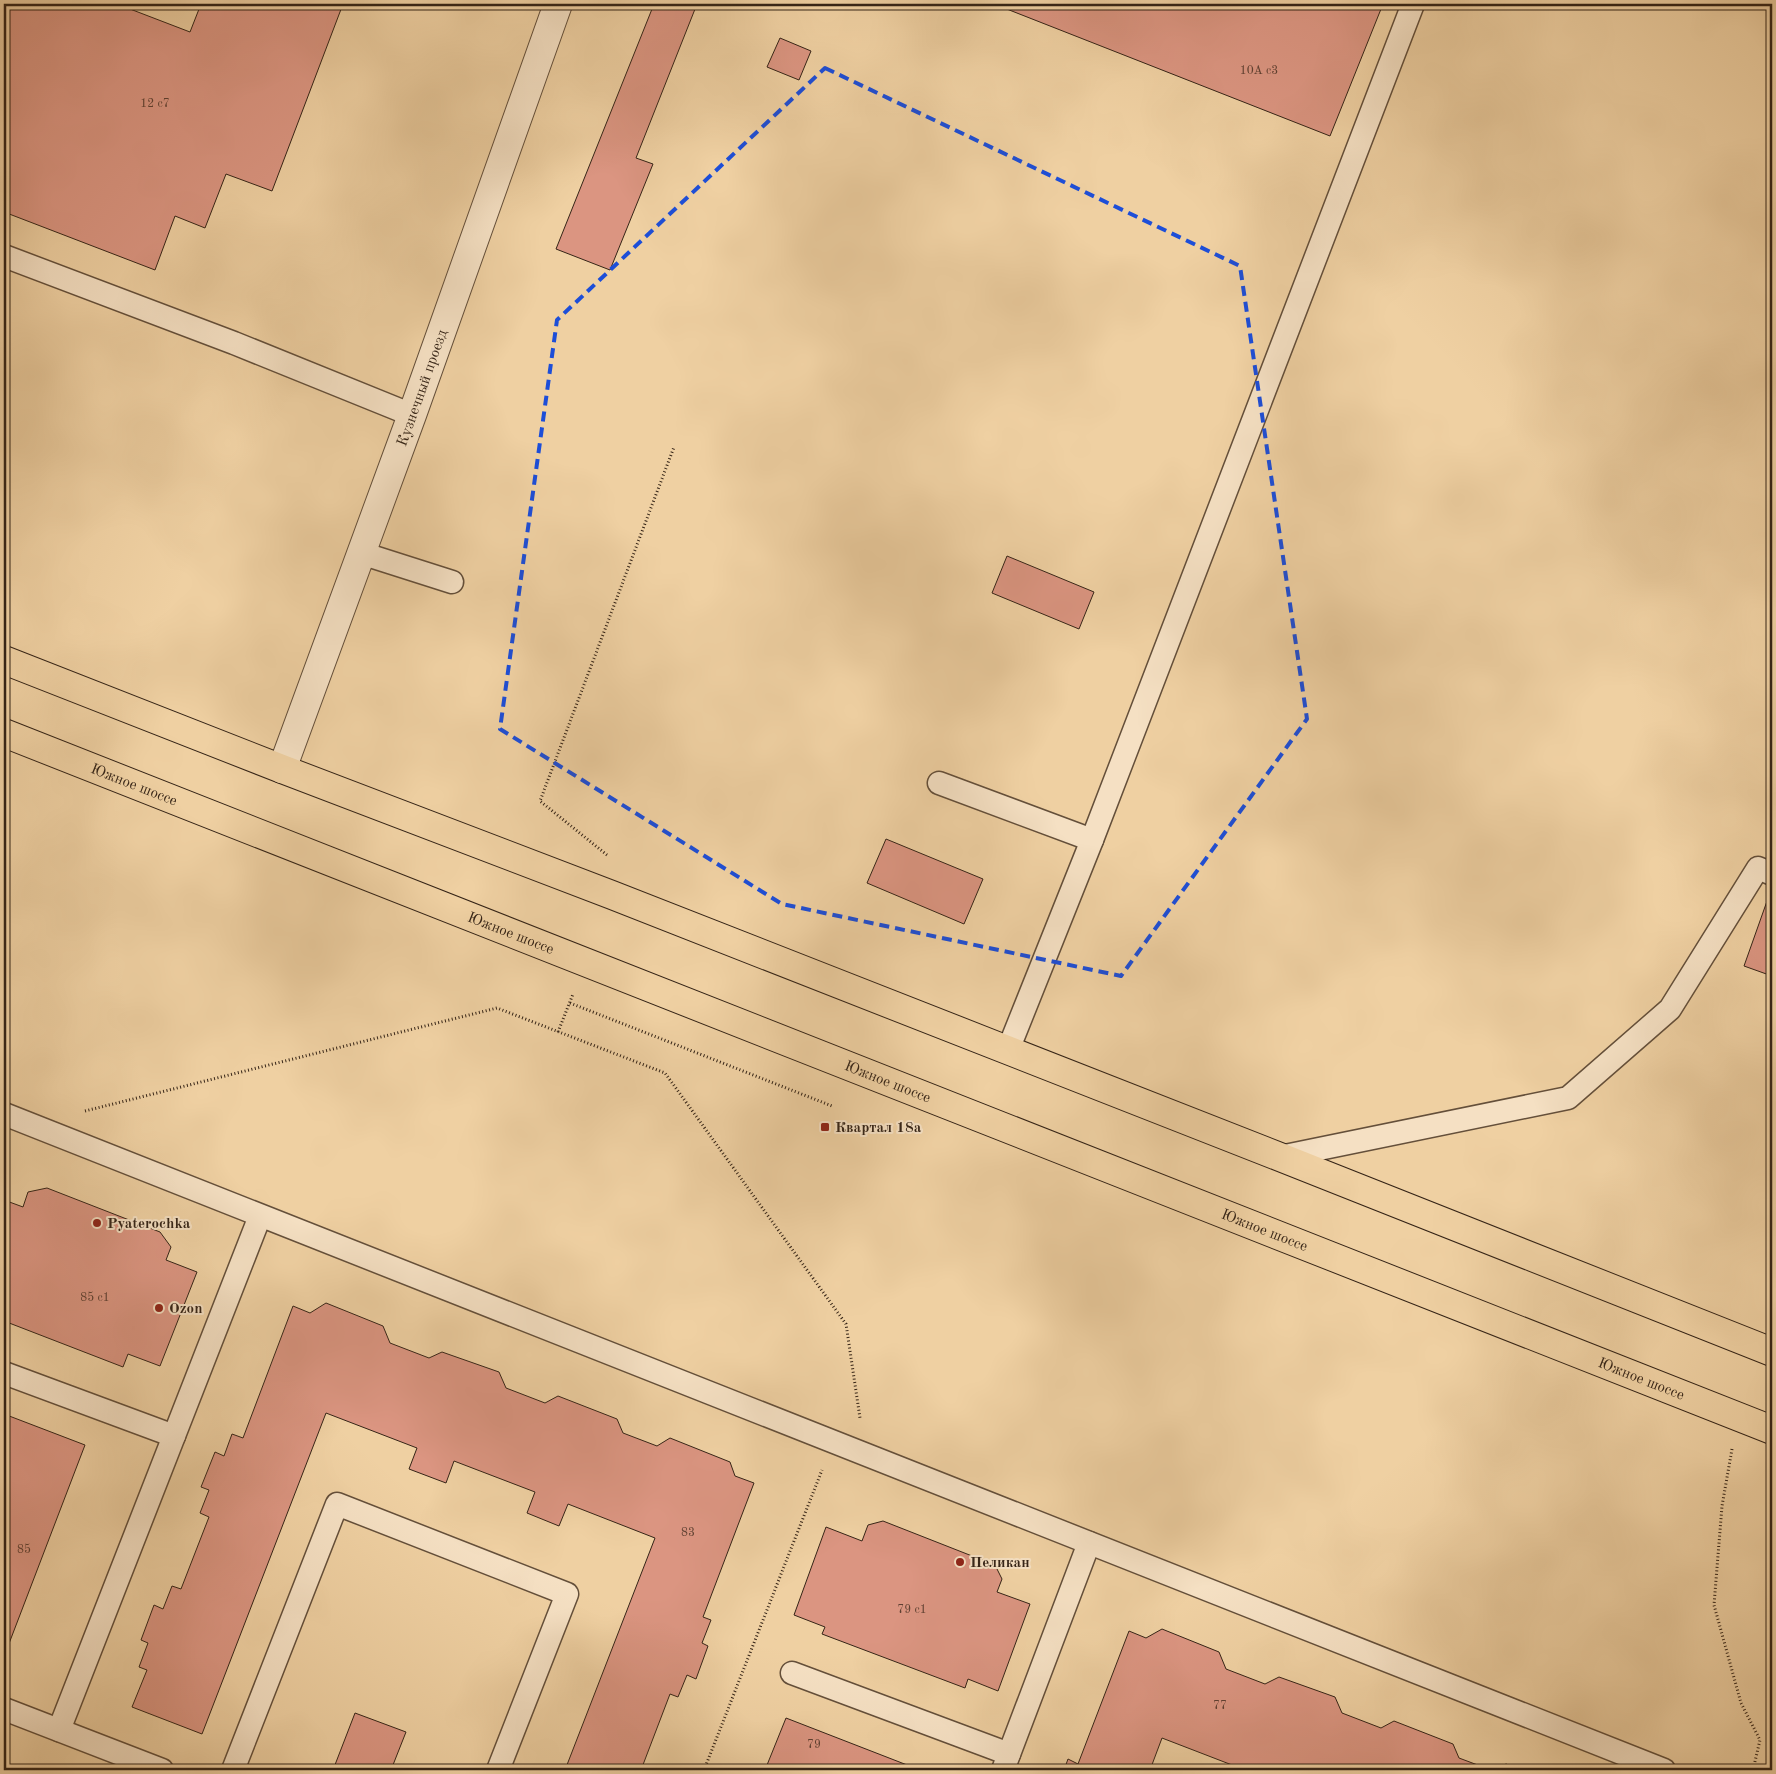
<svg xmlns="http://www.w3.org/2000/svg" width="1776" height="1774" font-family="'Old Standard TT',serif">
	<rect width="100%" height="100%" fill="#efd0a2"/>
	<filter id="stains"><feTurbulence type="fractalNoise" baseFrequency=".004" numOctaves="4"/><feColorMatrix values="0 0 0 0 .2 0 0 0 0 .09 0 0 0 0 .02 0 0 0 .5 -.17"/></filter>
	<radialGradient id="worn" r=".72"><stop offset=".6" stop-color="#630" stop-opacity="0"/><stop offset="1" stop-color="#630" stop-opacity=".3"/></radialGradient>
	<g fill="#db9581" stroke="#352417">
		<path d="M4 4H117L190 32 201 4H343L272 191 226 174 205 228 175 216 155 270 4 212Z"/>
		<path d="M654 4H697L636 158 653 164 610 270 556 249Z"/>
		<path d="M994 4H1383L1330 136Z"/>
		<path d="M780 38 811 51 799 80 767 67Z"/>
		<path d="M1007 556 1094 592 1079 629 992 593Z"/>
		<path d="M886 839 983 879 964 924 867 883Z"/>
		<path d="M1772 887V976L1744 966Z"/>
		<path d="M47 1188 160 1232 171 1247 166 1260 197 1272 160 1366 128 1354 123 1367 4 1321V1200L23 1207 28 1192Z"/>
		<path d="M326 1303 383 1326 390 1343 429 1358 442 1352 499 1372 506 1388 545 1403 558 1396 617 1419 623 1433 657 1446 670 1438 730 1462 735 1476 754 1483 703 1617 711 1620 702 1643 708 1646 696 1679 687 1675 678 1697 670 1694 641 1770H565L655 1538 568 1504 559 1526 527 1513 535 1492 454 1461 446 1483 409 1469 417 1448 326 1413 202 1734 132 1707 147 1670 139 1667 148 1643 141 1640 154 1605 163 1609 172 1586 181 1589 209 1517 200 1513 209 1490 201 1487 215 1452 224 1456 232 1434 243 1438 293 1306 310 1313Z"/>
		<path d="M4 1414 85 1445 5 1654 4 1653Z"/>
		<path d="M883 1521 995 1565 1002 1579 997 1592 1030 1604 998 1691 968 1679 965 1688 822 1634 825 1627 794 1615 826 1527 862 1541 868 1525Z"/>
		<path d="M1162 1629 1219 1652 1226 1669 1265 1684 1279 1677 1335 1697 1342 1713 1381 1728 1394 1721 1453 1744 1459 1758 1491 1770H1245L1162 1738 1150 1770H1064L1068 1759 1078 1764 1129 1631 1146 1638Z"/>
		<path d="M355 1713 406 1732 391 1770H333Z"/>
		<path d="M786 1718 920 1770H765Z"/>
		<path d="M1506 1764 1523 1770H1494Z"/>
	</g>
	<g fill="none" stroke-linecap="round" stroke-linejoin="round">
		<defs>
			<g id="service">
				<path d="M4 256 234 343 412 415"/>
				<path d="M361 553 452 582"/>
				<path d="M939 783 1092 840"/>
				<path d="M1008 1050 1092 840 1413 4"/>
				<path d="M4 1114 1664 1770"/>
				<path d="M1280 1157 1568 1098 1670 1009 1758 868 1772 874"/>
				<path d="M4 1373 174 1436"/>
				<path d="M792 1673 1009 1754"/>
				<path d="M4 1709 162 1770"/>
				<path d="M59 1730 260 1216"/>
				<path d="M233 1770 337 1504 567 1594 498 1770"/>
				<path d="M1003 1770 1089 1543"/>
			</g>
			<g id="minor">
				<path id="s1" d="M282 769 412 415 558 4"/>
			</g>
			<g id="primary">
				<path d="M4 660 282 769 612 895 1280 1157 1772 1352"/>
				<path id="s2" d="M4 733 1772 1430"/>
			</g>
		</defs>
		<use href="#service" stroke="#644f3a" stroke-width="25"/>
		<use href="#minor" stroke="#644f3a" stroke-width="30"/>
		<use href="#primary" stroke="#352417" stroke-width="30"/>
		<g stroke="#352417" stroke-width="3" stroke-dasharray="1 2.5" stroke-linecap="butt">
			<path d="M607 855 540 801 674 447"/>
			<path d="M570 1003 832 1106"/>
			<path d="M558 1032 573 994"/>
			<path d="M85 1111 497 1008 665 1073 846 1324 860 1418"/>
			<path d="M1732 1449 1722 1506 1714 1605 1741 1703 1760 1740 1753 1770"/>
			<path d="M704 1770 822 1470"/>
		</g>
		<use href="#service" stroke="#f5e0c3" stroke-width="22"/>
		<use href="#minor" stroke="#f5e0c3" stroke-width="28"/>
		<use href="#primary" stroke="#efd0a2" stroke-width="28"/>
	</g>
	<path fill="none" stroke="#1d4ed8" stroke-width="4" stroke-dasharray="10 6" stroke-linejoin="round" d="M825 68 1240 266 1307 719 1121 976 782 904 500 729 557 320Z"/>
	<g fill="#8f2418" stroke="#f5e0c3" stroke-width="2">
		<rect x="820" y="1122" width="10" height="10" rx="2.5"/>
		<circle cx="97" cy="1223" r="5"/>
		<circle cx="159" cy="1308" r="5"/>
		<circle cx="960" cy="1562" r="5"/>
	</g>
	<g text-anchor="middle" stroke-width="4" stroke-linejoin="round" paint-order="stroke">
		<g font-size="12" fill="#5e4032">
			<text x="1259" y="74">10А с3</text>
			<text x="155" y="107">12 с7</text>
			<text x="95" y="1301">85 с1</text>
			<text x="688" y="1536">83</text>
			<text x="24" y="1553">85</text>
			<text x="912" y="1613">79 с1</text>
			<text x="1220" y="1709">77</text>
			<text x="814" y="1748">79</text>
		</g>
		<g font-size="15" fill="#352417" stroke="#f5e0c3">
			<text dy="5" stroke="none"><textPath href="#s1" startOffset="406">Кузнечный проезд</textPath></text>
			<text dy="5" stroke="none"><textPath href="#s2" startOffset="140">Южное шоссе</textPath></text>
			<text dy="5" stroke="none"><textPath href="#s2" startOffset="545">Южное шоссе</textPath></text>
			<text dy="5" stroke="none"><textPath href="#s2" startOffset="950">Южное шоссе</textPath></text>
			<text dy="5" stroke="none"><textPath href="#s2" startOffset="1355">Южное шоссе</textPath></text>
			<text dy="5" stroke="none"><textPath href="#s2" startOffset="1760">Южное шоссе</textPath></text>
		</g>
		<g font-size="15" font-weight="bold" fill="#352417" stroke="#f5e0c3" text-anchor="start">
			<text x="835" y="1132">Квартал 18а</text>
			<text x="107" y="1228">Pyaterochka</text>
			<text x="169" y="1313">Ozon</text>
			<text x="970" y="1567">Пеликан</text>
		</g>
	</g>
	<rect width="1776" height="1774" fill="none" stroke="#efd0a2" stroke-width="20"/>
	<rect x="5" y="5" width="1766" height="1764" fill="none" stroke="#352417" stroke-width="2.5"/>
	<rect x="10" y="10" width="1756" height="1754" fill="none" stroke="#352417"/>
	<rect width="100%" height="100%" filter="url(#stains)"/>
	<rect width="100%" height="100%" fill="url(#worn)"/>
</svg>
